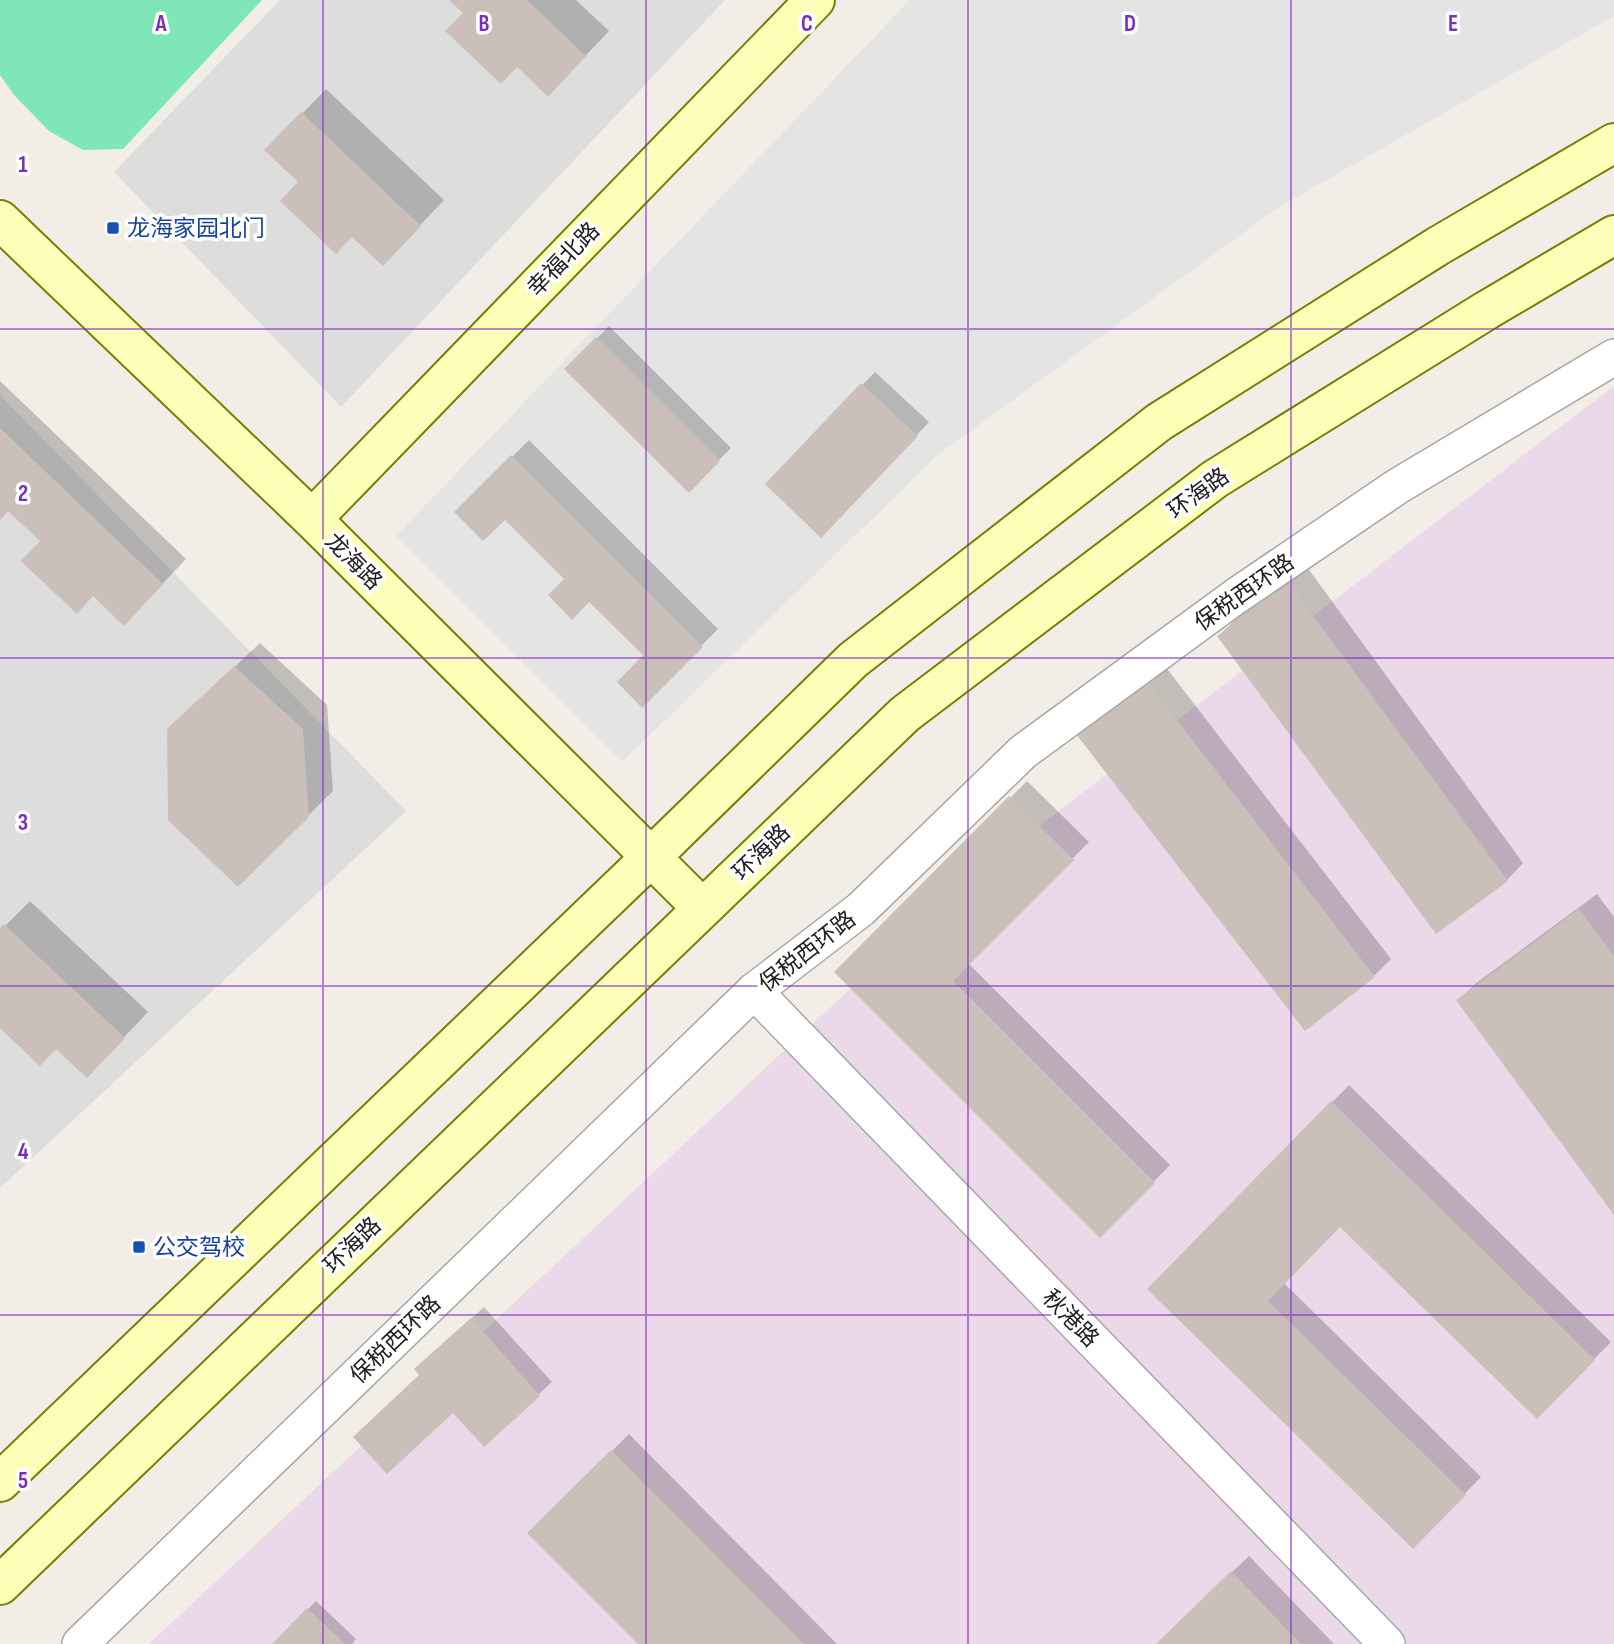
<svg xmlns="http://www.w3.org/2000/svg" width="1614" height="1644" font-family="'Sofia Sans Condensed','Noto Sans SC',sans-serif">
	<rect width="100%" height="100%" fill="#f2ede6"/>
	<g fill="#dedddd">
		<path d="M280 0H725L341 407 114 172Z"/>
		<path d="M0 395 406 811 0 1188Z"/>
	</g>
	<path fill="#ebd8e8" d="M1614 386V1644H149L958 888Z"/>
	<path fill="#7fe6ba" d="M0 0H262L123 149 83 150 49 131 15 96 0 75Z"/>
	<path fill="#e4e4e4" d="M910 0H1614V16L1279 207 940 453 622 762 396 536Z"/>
	<g fill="#0003">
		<path d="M452 0H576L609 31 572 70 465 13Z"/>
		<path d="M326 89 444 200 407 239 352 235 267 150Z"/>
		<path d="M609 326 731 448 689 490 567 369Z"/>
		<path d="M875 372 929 422 834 523 768 484Z"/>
		<path d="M0 381 186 559 148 599 42 541 9 509 0 518Z"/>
		<path d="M529 440 718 629 642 705 645 655 505 517 457 512Z"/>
		<path d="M1307 567 1523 863 1507 880 1219 636 1236 619Z"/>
		<path d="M260 643 327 705 333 791 238 885 194 705Z"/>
		<path d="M1161 661 1391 959 1374 976 1092 713Z"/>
		<path d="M1027 781 1089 842 968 963 1170 1165 1100 1236 836 972Z"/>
		<path d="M1597 894 1614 917V1212L1458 1001 1475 984Z"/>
		<path d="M30 901 148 1012 111 1051 56 1047 0 1026V931Z"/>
		<path d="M1349 1085 1611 1342 1537 1417 1340 1224 1284 1283 1481 1477 1413 1547 1150 1289Z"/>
		<path d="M484 1307 552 1382 484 1444 421 1375 429 1357Z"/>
		<path d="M629 1434 837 1644H640L530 1533Z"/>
		<path d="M1249 1556 1334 1644H1157Z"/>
		<path d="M316 1601 356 1639 352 1644H274Z"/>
	</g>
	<g fill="#cabfb9">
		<path d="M449 0H527L586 56 548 97 517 67 501 84 445 31 463 13Z"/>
		<path d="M301 112 421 226 383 266 352 237 336 254 280 201 298 182 264 150Z"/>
		<path d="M596 337 720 461 689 493 564 369Z"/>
		<path d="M861 383 918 436 821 538 765 484Z"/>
		<path d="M0 428 163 584 124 626 93 596 77 614 21 561 40 541 8 511 0 520Z"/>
		<path d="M511 455 703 647 642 708 617 682 643 655 589 602 572 620 548 595 564 579 505 520 483 541 454 512Z"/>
		<path d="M1289 583 1508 881 1436 934 1217 636Z"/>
		<path d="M234 666 303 729 309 817 238 887 168 820 167 729Z"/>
		<path d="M1143 676 1375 977 1305 1031 1073 730Z"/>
		<path d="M1009 796 1074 860 953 981 1155 1183 1100 1238 834 972Z"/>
		<path d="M1579 909 1614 956V1215L1456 1000Z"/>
		<path d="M4 924 125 1038 87 1078 56 1049 40 1066 0 1028V928Z"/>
		<path d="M1331 1101 1595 1360 1537 1419 1340 1227 1268 1301 1466 1495 1413 1549 1147 1289Z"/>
		<path d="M471 1318 540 1396 484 1447 453 1413 387 1474 353 1437 419 1375 414 1369Z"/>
		<path d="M611 1450 804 1644H638L527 1533Z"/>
		<path d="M1231 1571 1301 1644H1156Z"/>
		<path d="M307 1608 345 1644H272Z"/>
	</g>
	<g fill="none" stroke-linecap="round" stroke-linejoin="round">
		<defs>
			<g id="street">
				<path d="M754 991 1387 1644"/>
				<path d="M80 1644 754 991 861 909 1023 752 1236 596 1398 486 1614 357"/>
			</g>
			<g id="secondary">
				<path d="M0 220 312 519 702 908"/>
				<path d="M312 519 815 0"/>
				<path d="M0 1482 650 858 853 660 1159 422 1438 246 1614 143"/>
				<path d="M0 1585 905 714 1215 479 1487 310 1614 235"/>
			</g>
		</defs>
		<use href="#street" stroke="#a7a7a7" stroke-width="38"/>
		<use href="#secondary" stroke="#767f00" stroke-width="42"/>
		<use href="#street" stroke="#fff" stroke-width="35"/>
		<use href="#secondary" stroke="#fdfeb7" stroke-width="38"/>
	</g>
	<path fill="none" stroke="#7b2cbf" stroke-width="2" stroke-opacity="0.55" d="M323 0V1644M646 0V1644M968 0V1644M1291 0V1644M0 329H1614M0 658H1614M0 986H1614M0 1315H1614"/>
	<g fill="#1a4fb4" stroke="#fff" stroke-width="2.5">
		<rect x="106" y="221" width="14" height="14" rx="3.5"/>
		<rect x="132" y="1240" width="14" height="14" rx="3.5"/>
	</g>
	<g text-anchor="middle" stroke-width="7" stroke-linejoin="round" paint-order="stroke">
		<g font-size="23" fill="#164399" stroke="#fff" text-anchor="start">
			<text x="127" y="236">龙海家园北门</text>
			<text x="153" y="1255">公交驾校</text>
		</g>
		<g font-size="23" fill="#202020" stroke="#fff">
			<text transform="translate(563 259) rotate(-46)" y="8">幸福北路</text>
			<text transform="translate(1198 493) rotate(-36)" y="8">环海路</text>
			<text transform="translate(354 561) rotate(45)" y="8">龙海路</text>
			<text transform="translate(1244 592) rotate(-35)" y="8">保税西环路</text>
			<text transform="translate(761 852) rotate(-44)" y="8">环海路</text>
			<text transform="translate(807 951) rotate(-38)" y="8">保税西环路</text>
			<text transform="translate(352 1245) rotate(-44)" y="8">环海路</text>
			<text transform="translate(1071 1318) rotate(46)" y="8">秋港路</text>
			<text transform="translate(395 1339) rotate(-44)" y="8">保税西环路</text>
		</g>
	</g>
	<g font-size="23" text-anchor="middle" font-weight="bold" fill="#7b2cbf" stroke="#fff" stroke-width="7" stroke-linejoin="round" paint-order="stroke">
		<text x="161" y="31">A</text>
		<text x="484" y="31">B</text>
		<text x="807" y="31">C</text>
		<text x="1130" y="31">D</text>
		<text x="1453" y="31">E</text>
		<text x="23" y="172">1</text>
		<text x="23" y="501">2</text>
		<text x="23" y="830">3</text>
		<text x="23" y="1159">4</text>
		<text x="23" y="1488">5</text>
	</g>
</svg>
